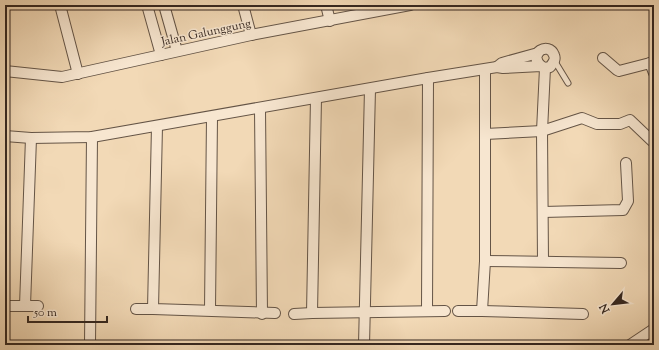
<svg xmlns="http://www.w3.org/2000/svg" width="659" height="350" font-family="'Sorts Mill Goudy',serif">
	<rect width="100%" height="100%" fill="#f2d9b6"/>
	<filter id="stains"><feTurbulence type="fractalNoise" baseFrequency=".005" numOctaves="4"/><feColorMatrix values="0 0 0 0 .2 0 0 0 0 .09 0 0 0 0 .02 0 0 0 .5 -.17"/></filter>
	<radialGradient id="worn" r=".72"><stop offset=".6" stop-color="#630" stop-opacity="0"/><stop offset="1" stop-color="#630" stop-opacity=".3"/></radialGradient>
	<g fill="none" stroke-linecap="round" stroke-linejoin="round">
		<defs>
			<path id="service" d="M554 60 568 83"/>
			<g id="minor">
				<path d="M60 5 78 74"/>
				<path d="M147 5 161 55"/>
				<path d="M164 5 177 51"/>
				<path d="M243 5 251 35"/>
				<path d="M326 5 330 21"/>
				<path d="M603 58 617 70 619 71 654 62"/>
				<path d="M650 63 654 73"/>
				<path d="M497 67 502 63 538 53"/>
				<path d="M5 71 62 77 251 35 410 5"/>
				<path d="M260 109 262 314"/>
				<path d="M157 126 153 309 275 313"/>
				<path d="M485 134 542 131 582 118 597 124H620L630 120 652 141 654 140"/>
				<path d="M5 136 31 138 92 137 428 78 497 67 503 68 541 66 545 68 550 67C553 63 556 60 554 55 549 41 527 53 541 66"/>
				<path d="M543 212 623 210 628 201 626 163"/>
				<path d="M485 261 621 263"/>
				<path d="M543 261 542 131 545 68"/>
				<path d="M5 306H38"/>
				<path d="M25 306 31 138"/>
				<path d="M136 309H153"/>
				<path d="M210 310 212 117"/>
				<path d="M427 311 428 78"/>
				<path d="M458 311H482L583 314"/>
				<path d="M482 311 485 261V70"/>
				<path d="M312 313 316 98"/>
				<path d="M294 314 312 313 445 311"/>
				<path d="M90 345 92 137"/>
				<path d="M364 345 370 89"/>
				<path d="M630 345 654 329"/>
			</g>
		</defs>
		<use href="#service" stroke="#645446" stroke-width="7"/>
		<use href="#minor" stroke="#645446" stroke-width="12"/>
		<use href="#service" stroke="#f7e6d0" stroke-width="5"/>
		<use href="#minor" stroke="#f7e6d0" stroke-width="10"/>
	</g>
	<g text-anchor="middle" stroke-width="3" stroke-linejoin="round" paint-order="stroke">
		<g font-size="12" fill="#352720" stroke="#f7e6d0">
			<text transform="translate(206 32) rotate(-12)" y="4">Jalan Galunggung</text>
		</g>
	</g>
	<rect width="659" height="350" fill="none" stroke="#f2d9b6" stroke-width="20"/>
	<rect x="6" y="6" width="647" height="338" fill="none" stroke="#352720" stroke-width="2"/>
	<rect x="10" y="10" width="639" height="330" fill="none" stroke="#352720"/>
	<g transform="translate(613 304) rotate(242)" stroke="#f7e6d0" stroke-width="3" paint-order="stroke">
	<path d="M0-3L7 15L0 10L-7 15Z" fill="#352720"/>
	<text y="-6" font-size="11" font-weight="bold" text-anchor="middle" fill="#352720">N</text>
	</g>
	<path d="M28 316v6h79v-6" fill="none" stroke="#352720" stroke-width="2"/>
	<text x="34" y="316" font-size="12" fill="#352720" stroke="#f7e6d0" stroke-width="3" paint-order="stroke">50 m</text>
	<rect width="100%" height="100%" filter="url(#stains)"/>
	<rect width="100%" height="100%" fill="url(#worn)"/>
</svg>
